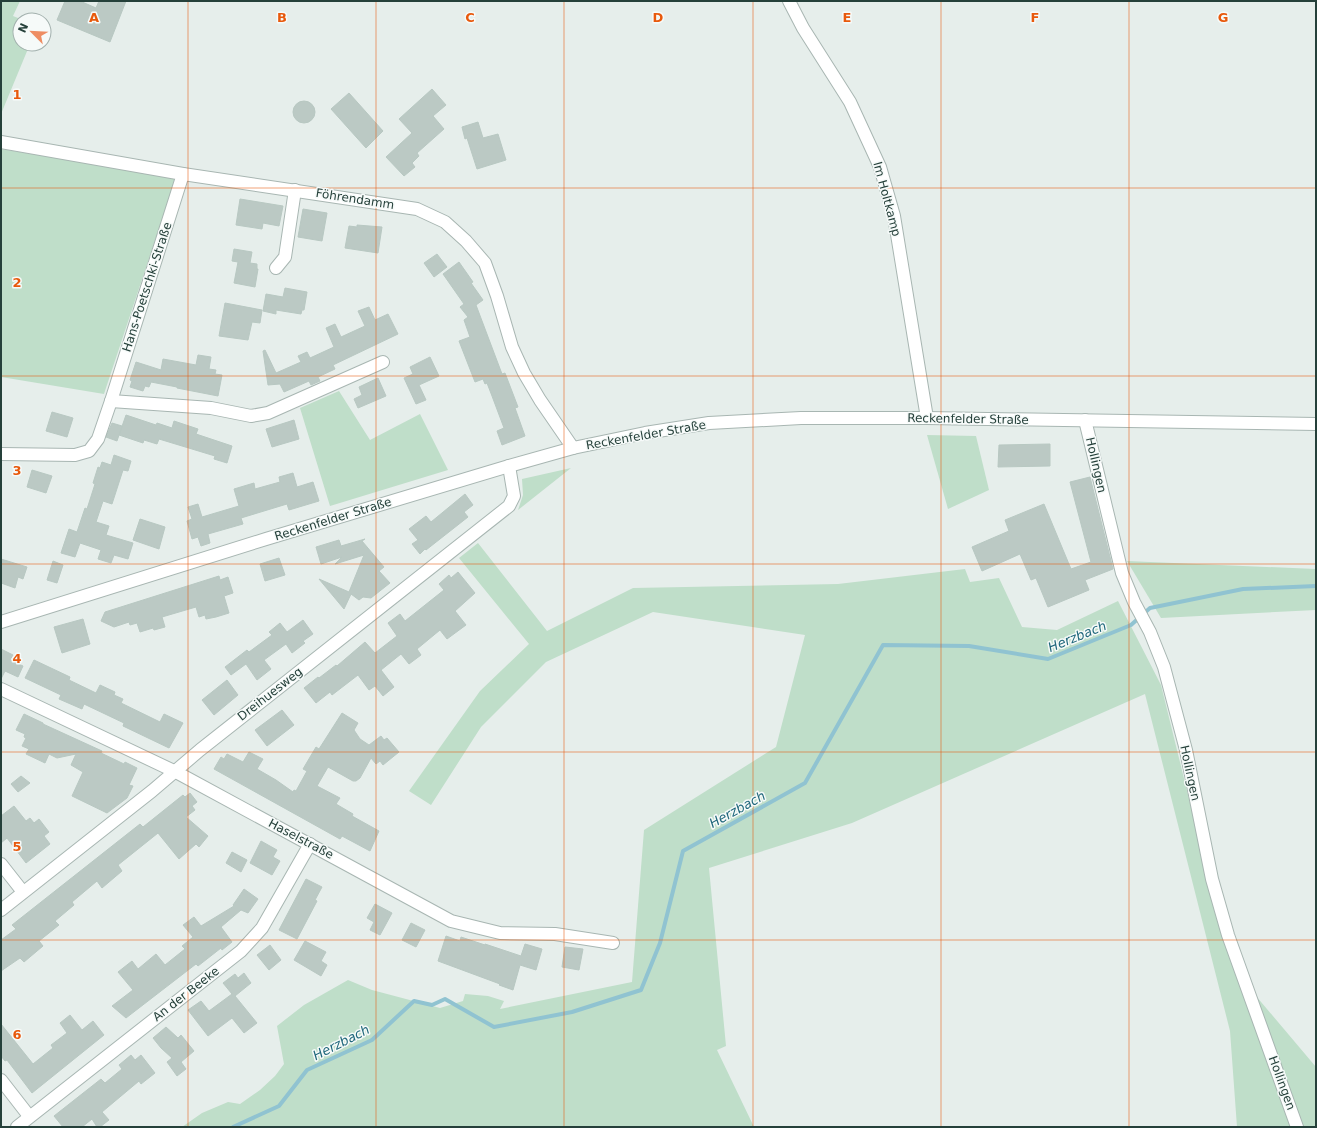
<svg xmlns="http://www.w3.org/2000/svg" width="1317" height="1128" font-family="'DejaVu Sans',sans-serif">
	<rect width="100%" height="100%" fill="#e6eeeb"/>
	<g fill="#bfdec9">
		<path d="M1 1H20L13 16 23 20H20V44H30L1 114Z"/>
		<path d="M1 149 176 177 104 394 1 377Z"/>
		<path d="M339 391 370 440 420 414 448 470 330 506 300 408Z"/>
		<path d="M927 435 976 436 989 490 948 509Z"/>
		<path d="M571 468 518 510 523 495 522 479Z"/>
		<path d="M478 543 547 631 633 588 838 584 965 569 970 582 999 578 1022 627 1057 630 1118 601 1161 685 1208 876 1240 977 1316 1067V1127H1237L1230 1031 1145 694 852 823 709 868 726 1046 717 1050 754 1127H182L202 1113 228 1102 240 1104 260 1090 275 1076 284 1064 277 1026 304 1005 348 980 372 990 440 1008 463 1001 465 994 488 996 504 1001 500 1009 632 982 644 830 776 747 805 635 653 612 546 662 481 727 431 805 409 791 480 691 529 644 459 558Z"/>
		<path d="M1127 561 1316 569V610L1161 618Z"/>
	</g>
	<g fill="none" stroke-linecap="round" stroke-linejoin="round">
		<path stroke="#90c3d1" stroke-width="4" d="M233 1127 279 1106 307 1070 372 1040 414 1001 432 1005 445 999 494 1027 572 1012 641 990 660 943 683 851 805 783 883 645 969 646 1048 659 1131 625 1150 608 1243 589 1316 586"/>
	</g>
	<g fill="#bbc9c4" stroke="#b8c8c2">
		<path d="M65 1H80L96 8 99 1H126L110 42 57 20Z"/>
		<path d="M432 89 446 105 433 116 444 129 417 153 419 156 412 163 415 167 404 176 386 157 412 133 399 119Z"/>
		<path d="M349 93 383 131 366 148 331 109Z"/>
		<circle cx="304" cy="112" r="11"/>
		<path d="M478 122 483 138 498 134 506 160 477 169 467 138 465 139 462 127Z"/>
		<path d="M240 199 283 206 279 226 263 223 262 229 236 225Z"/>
		<path d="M303 209 327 213 322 241 298 237Z"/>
		<path d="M357 225 382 227 378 253 345 248 349 226 357 227Z"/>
		<path d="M234 249 252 252 250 263 257 264V269H258L255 287 234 283 238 262 232 261Z"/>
		<path d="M437 254 447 267 434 277 424 263Z"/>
		<path d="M459 262 473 282 471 283 483 300 476 305 502 374 505 373 518 407 515 408 525 436 502 445 497 431 504 428 492 396 487 383 485 384 483 379 475 382 459 341 470 337 464 320 468 317 460 307 464 304 443 274Z"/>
		<path d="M285 288 307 292 304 310H302L301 314 276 310V314L263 311 266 294 283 297Z"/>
		<path d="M225 303 262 310 260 323 252 322 248 340 219 336Z"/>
		<path d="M369 307 375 320 388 314 398 334 333 365 335 369 318 377 320 381 311 385 309 381 284 392 280 384 268 385 263 351 265 350 276 373 301 362 298 356 307 352 310 358 334 347 326 328 335 324 341 337 365 326 358 311Z"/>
		<path d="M198 355 211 357 209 369 216 370 215 374 222 375 218 396 177 388V387L151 382 149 387 145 386 143 391 130 387 132 381 130 380 136 362 161 370 163 359 196 365Z"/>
		<path d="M430 357 439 376 419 385 426 400 416 404 404 378 413 374 410 367Z"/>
		<path d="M378 378 386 396 358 408 354 399 362 395 359 387Z"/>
		<path d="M52 412 73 418 67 437 46 431Z"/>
		<path d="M126 415 156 425 157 423 172 428 174 421 198 429 196 434 232 446 227 463 214 459 215 456 159 439 157 444 144 440 143 443 119 435Z"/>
		<path d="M294 420 299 439 272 447 266 429Z"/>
		<path d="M112 423 122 426 117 441 106 437Z"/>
		<path d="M1050 444V466L998 467 999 445Z"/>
		<path d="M114 455 131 461 128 471 123 470 112 504 103 501 96 522 109 526 106 535 133 543 128 559 114 555 111 563 98 559 101 550 80 543 75 557 61 553 69 529 77 532 85 508 87 509 95 484 93 483 98 467 100 468 102 462 111 465Z"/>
		<path d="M32 470 52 476 46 493 27 487Z"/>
		<path d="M293 473 297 487 313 482 319 501 289 510 287 504 241 518 243 524 208 534 210 543 201 546 198 537 192 539 187 521 192 519 188 507 198 504 202 517 239 506 234 489 254 483 255 489 280 482 279 477Z"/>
		<path d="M1090 477 1113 569 1085 580 1089 590 1048 607 1036 578 1031 580 1020 554 982 571 972 547 1009 531 1005 520 1044 504 1071 569 1091 562 1070 482Z"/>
		<path d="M465 494 473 505 464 512 468 517 426 550 425 549 420 554 412 544 418 540 409 529 426 516 431 522Z"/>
		<path d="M140 519 165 527 159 549 133 540Z"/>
		<path d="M365 539 362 541 384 567 379 571 390 583 371 598 363 597 359 600 351 594 344 609 319 579 349 592 364 555 335 564 342 557 321 564 316 547 339 540 341 546Z"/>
		<path d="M279 558 285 575 265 581 260 564Z"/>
		<path d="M1 559 27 567 23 579 18 577 15 588 1 583Z"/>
		<path d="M53 561 63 565 57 583 47 580Z"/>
		<path d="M458 572 475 593 455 611 466 625 447 639 440 630 417 649 421 655 409 664 401 654 381 670 394 687 383 696 375 686 369 690 358 675 332 695 330 692 316 703 304 688 318 677 319 678 336 665 337 666 365 642 375 653 397 636 388 623 400 614 405 621 444 590 439 584 449 575 451 578Z"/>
		<path d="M219 576 220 580 228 577 233 593 224 596 229 613 216 617 206 619 205 615 199 617 196 607 162 617 165 627 154 630 153 628 140 632 137 623 130 625 129 622 114 627 101 621 105 612Z"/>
		<path d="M83 619 90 644 62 653 54 627Z"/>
		<path d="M303 620 313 634 303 641 305 643 292 653 286 644 264 660 271 669 257 680 246 664 231 675 225 667 247 650 249 652 272 635 269 632 280 623 287 632Z"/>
		<path d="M1 649 13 655 10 660 23 666 18 677 5 671 1 679Z"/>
		<path d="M34 660 70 677 69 680 96 693 100 685 115 692 114 695 123 699 121 703 160 722 164 714 183 723 169 748 123 726 124 723 84 704 82 709 59 699 61 695 25 678Z"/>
		<path d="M227 680 238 695 214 715 202 700Z"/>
		<path d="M282 710 294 725 267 746 255 730Z"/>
		<path d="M342 713 358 723 354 730 360 739 369 745 381 736 384 740 387 738 399 752 383 765 380 761 376 764 371 758 360 778 356 781H353L328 767 317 786 340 798 336 804 353 814 352 816 379 831 370 851 342 836 340 839 214 769 221 757 224 759 227 754 243 762 249 752 263 759 257 769 276 780 293 792 294 790 296 791 307 771 303 769 316 747 319 749Z"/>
		<path d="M24 714 43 723V724L102 751 101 753 124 764 125 762 137 768 129 785 133 786 127 798 107 813 72 796 83 772 71 765 76 754 57 758 49 754 45 763 26 754 29 749 22 746 26 738 24 737 25 734 16 730Z"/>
		<path d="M21 776 30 783 18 792 11 784Z"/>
		<path d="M190 793 197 802 192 806 195 810 186 817 208 836 199 847 196 844 179 859 158 833 118 865 122 871 102 888 97 881 72 902 74 905 55 921 59 925 39 941 43 946 24 962 20 958 1 971V940L16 929 12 925 140 824 143 827 183 795 185 797Z"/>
		<path d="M14 806 26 821 30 818 34 823 39 819 49 832 44 836 50 844 26 863 7 838 1 843V816Z"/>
		<path d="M261 841 277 850 273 857 280 861 272 875 250 863Z"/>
		<path d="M232 852 247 860 241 872 226 863Z"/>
		<path d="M306 879 322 887 315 900 317 901 297 939 279 930Z"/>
		<path d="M244 889 258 899 248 913 241 910 221 927 232 942 222 950 221 948 198 966 196 964 126 1018 112 1006 133 990 118 972 132 961 138 969 156 954 165 965 185 949 182 946 193 937 183 925 194 917 201 926 234 906 233 905Z"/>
		<path d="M375 904 392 913 380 935 370 930 374 922 367 918Z"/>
		<path d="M411 923 425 930 416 947 402 940Z"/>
		<path d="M446 936 460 941 461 937 485 945V944L521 956 525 944 542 949 536 970 520 965 513 990 499 985 500 984 438 961Z"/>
		<path d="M305 941 326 952 321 961 327 965 321 976 294 960Z"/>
		<path d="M270 945 281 960 269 970 257 955Z"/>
		<path d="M565 947 583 949 579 970 562 967Z"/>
		<path d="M244 973 251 983 235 996 257 1023 244 1033 232 1018 208 1036 188 1010 201 1001 209 1011 232 994 223 983 235 974 238 978Z"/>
		<path d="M70 1015 82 1030 93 1021 104 1035 32 1093 7 1060 5 1061 1 1056V1024L33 1064 53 1048 51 1045 67 1033 60 1023Z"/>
		<path d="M166 1027 178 1038 181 1035 194 1051 181 1062 186 1069 177 1076 167 1062 172 1058 161 1048 153 1038Z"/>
		<path d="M131 1055 135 1060 141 1055 155 1073 141 1084 139 1081 102 1112 109 1120 100 1127H97L92 1119 82 1127H63L54 1116 101 1079 105 1083 122 1069 119 1065Z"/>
	</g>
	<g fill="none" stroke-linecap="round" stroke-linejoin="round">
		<defs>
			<g id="minor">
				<path d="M789 1 803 28 850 102 880 167 894 216 927 418"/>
				<path d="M1 142 183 174 417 209 445 222 466 241 485 263 497 296 512 347 524 373 540 400 573 448"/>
				<path d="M276 268 285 257 295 190"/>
				<path d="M111 401 211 408 251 416 268 413 383 362"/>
				<path d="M1085 420 1122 573 1134 602 1150 632 1164 667 1186 750 1212 879 1228 935 1297 1127"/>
				<path d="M1 454 75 455 89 451 98 439 111 401 183 174"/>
				<path d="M1 622 266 539 509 466 573 448 645 433 709 423 801 418H927L1316 424"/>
				<path d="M1 689 176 772 451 921 500 933 555 934 613 943"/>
				<path d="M1 864 23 892"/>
				<path d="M1 910 152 791 200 750 509 506 514 496 509 466"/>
				<path d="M1 1080 29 1116"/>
				<path d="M17 1127 241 951 262 928 310 844"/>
			</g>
		</defs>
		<use href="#minor" stroke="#a8b6b2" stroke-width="14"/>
		<use href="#minor" stroke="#fff" stroke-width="12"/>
	</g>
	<path fill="none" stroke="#e8590c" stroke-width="1" stroke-opacity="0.55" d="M188 1V1127M376 1V1127M564 1V1127M753 1V1127M941 1V1127M1129 1V1127M1 188H1316M1 376H1316M1 564H1316M1 752H1316M1 940H1316"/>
	<g text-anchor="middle" stroke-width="3" stroke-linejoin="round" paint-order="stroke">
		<g font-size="12" fill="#25403a" stroke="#f6faf9">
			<text transform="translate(355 199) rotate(9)" y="4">Föhrendamm</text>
			<text transform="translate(887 199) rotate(75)" y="4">Im Holtkamp</text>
			<text transform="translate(147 287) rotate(-72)" y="4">Hans-Poetschki-Straße</text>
			<text transform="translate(968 419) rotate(1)" y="4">Reckenfelder Straße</text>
			<text transform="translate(646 435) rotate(-10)" y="4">Reckenfelder Straße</text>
			<text transform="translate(1096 465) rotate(77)" y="4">Hollingen</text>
			<text transform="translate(333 519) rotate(-17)" y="4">Reckenfelder Straße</text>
			<text transform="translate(270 694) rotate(-38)" y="4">Dreihuesweg</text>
			<text transform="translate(1190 773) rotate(78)" y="4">Hollingen</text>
			<text transform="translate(301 839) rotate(28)" y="4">Haselstraße</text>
			<text transform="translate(186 994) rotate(-38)" y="4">An der Beeke</text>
			<text transform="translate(1282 1083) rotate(70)" y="4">Hollingen</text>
		</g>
		<g font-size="13" font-style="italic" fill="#1f677b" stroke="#f6faf9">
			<text transform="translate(1077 636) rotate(-22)" y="5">Herzbach</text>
			<text transform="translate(737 809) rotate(-29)" y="5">Herzbach</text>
			<text transform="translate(341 1042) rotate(-27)" y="5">Herzbach</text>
		</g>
	</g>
	<g font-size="13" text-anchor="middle" font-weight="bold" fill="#e8590c" stroke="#f6faf9" stroke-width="3" stroke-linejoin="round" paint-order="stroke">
		<text x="94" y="22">A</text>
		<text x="282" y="22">B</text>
		<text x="470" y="22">C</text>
		<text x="658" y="22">D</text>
		<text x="847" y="22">E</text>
		<text x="1035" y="22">F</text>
		<text x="1223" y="22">G</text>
		<text x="17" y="99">1</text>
		<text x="17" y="287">2</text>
		<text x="17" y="475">3</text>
		<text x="17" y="663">4</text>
		<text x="17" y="851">5</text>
		<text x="17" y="1039">6</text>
	</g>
	<rect width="1317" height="1128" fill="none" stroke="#25403a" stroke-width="4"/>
	<g transform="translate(32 32) rotate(294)"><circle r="19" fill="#f6faf9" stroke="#a2b0ad"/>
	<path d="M0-3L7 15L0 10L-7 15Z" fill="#ee8d63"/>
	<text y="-6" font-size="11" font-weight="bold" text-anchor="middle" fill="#25403a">N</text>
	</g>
</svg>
